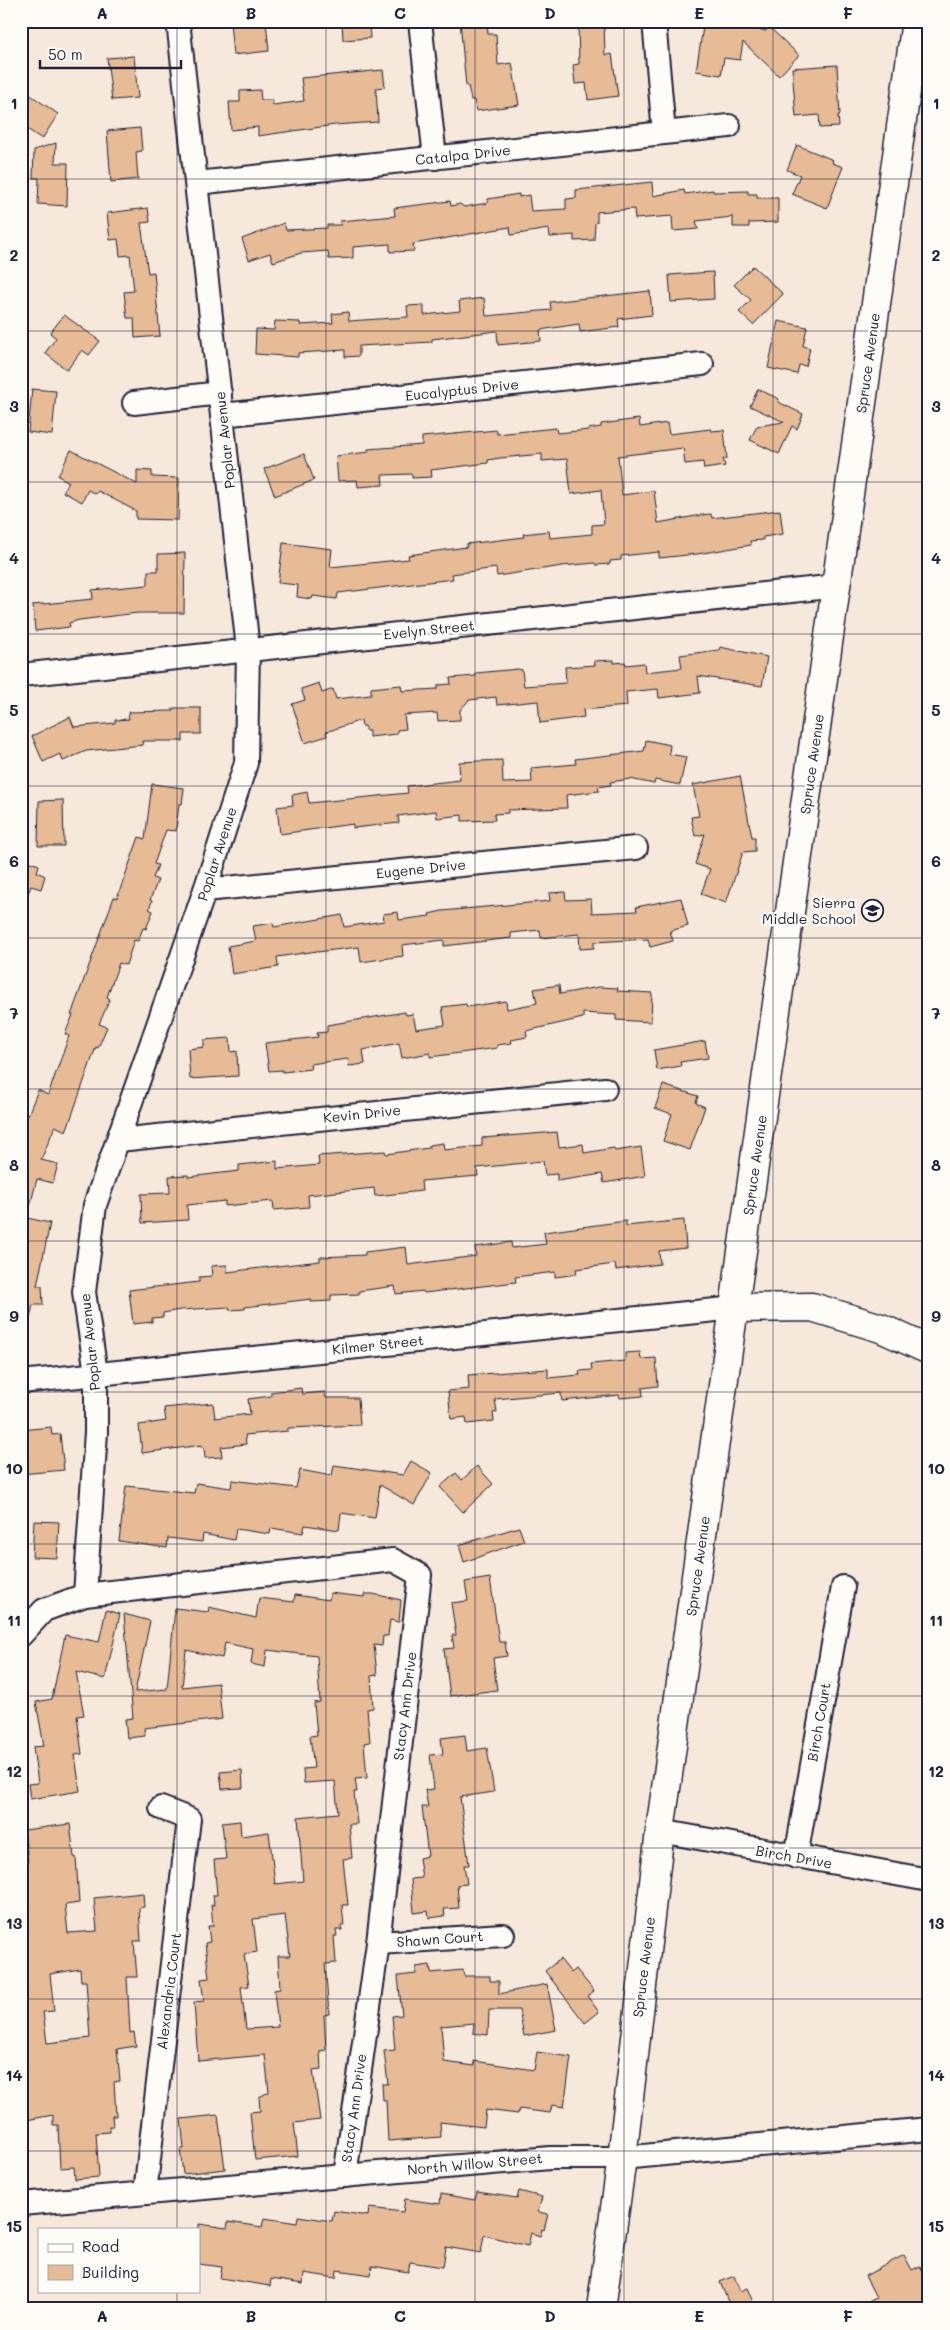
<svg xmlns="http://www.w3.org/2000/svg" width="950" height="2330" font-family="Mali,sans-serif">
	<rect width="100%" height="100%" fill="#f6e8da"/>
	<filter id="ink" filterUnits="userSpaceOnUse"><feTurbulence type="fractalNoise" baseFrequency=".02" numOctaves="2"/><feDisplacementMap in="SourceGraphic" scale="10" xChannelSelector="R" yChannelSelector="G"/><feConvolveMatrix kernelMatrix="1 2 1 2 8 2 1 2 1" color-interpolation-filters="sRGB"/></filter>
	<g filter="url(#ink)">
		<g fill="#e6bb96" stroke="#22223b" fill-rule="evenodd">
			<path d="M230 21H266L269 51 233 55Z"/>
			<path d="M342 21H369L370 38 343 40Z"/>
			<path d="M460 21H487L488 34H496L498 65 512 63 519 105 476 111 474 100H471L468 86H466Z"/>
			<path d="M578 21H604L605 55 612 54 618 96 588 100 586 83 575 84 573 65 579 64Z"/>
			<path d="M704 21 718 23V21H734L733 25 766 31 769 27 799 55 779 76 743 42 740 60 724 58 721 75 696 71Z"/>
			<path d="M134 56 138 98 112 100 107 58Z"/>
			<path d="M837 65 840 115H838L839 127 820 128 819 115 796 117 792 68Z"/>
			<path d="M383 70 385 87 376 88 378 122 335 125 258 136V127L231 130 229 102H240V91L260 90 261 100H272L273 105 304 101 301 78Z"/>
			<path d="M29 94 58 114 42 139 21 125V106Z"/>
			<path d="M140 128 142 151 136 152 138 179 111 182 107 131Z"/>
			<path d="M56 143 55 163H68L67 206 38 204 39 178H33L34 150Z"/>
			<path d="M797 145 833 160 832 163 843 167 827 208 792 194 800 175 787 170Z"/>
			<path d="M652 182 653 196 684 190 685 194 713 190V192L748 191V194H757V198H778V222L749 223V227H733V217L696 221 698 229 673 231 672 216 635 219 634 209 597 212V222L595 223 594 240 574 241V235L550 237 549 229 511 235 510 227 413 244 414 251 390 252V244L353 247V258L329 259 328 251 301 253 273 262 270 253 249 260 242 239 284 223 286 230 327 228V225H341L340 221 395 216 394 208 450 201 451 206 460 204 464 207 488 203V199L519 194V197L529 195 531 211 566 209V199L576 198V190Z"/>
			<path d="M148 208 150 222 141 223 148 273 154 272 160 336 135 338 134 318H127L124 292 134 291 130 255 120 256 118 239 110 240 107 213Z"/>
			<path d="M753 266 783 294 753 325 739 312 751 300 734 285Z"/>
			<path d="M713 272 714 299 671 302 669 275Z"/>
			<path d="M650 291 652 315 618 319 619 327 580 332 579 324 540 330 541 341 498 345 497 331 432 339V342L359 346V356L345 357V350L298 353V357L255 354 256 329 274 330 275 321 300 322V325L333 323 332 314 348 312 349 321 408 317 407 306 424 305V315L460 311 459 301 484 298 486 316 551 310 550 302Z"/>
			<path d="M64 315 100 341 89 355 82 350 67 370 45 353 56 338 50 333Z"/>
			<path d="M778 321 807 327 803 346 810 348 806 366 799 365 797 374 768 368Z"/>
			<path d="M32 389 56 391 52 435 28 432Z"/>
			<path d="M758 389 779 399 778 402 803 414 797 429 792 426 779 454 750 440 757 426 784 422 750 406Z"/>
			<path d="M639 419 640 427 667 423 669 434 711 429V431L724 430 727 459H723L725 466 704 469 703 462 685 464 683 448 618 456 622 495 654 491 658 523 701 515 711 514 712 518 780 510 783 534 763 537V540L750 541 751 545 697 554 659 558V552L621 556V560L610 561V564L596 565 595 563 562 566 497 576 496 568 452 574 453 579 338 593 337 599 313 596 312 599 297 597 298 585 278 583 283 543 332 549 330 567 409 559 408 555 467 547 466 544 524 537 523 534 549 531 550 538 592 534V525L604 524 601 490 571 494 567 459 542 461V454L500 458 488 460V463L431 470 432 477 412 478V474L382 475 383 485 358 487 357 480 338 481 336 456 368 452V449L422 445V437L497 430V434L556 428 557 433 589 430 588 429 601 427V424Z"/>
			<path d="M71 450 137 484V470L152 471V477L179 478 178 520 136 519V511L98 491 96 494 88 490 82 502 63 492 69 482 58 476Z"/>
			<path d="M304 454 314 480 275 496 264 469Z"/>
			<path d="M185 553 184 613H138L79 620 69 623 70 627 35 631 33 605 93 599 92 590 148 585V571H158V554Z"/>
			<path d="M720 647 767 657 762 686 698 676 700 693 659 698 658 689 626 692 627 706 583 710 584 717 540 723 538 701 497 705 496 697 469 700 460 710V720L438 721 437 713 404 715 406 729 397 730V734L369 737V731H366L365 726H362L361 720 326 732 327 736 305 743 292 704 305 700 301 689 319 683 322 693 333 689 336 699 371 695V688L401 685 402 691 438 689V685L451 684 450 678 476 676V673L518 669 522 670 524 686 566 683 565 667 595 665 594 661 614 660V663L625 662 626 665 644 663 645 672 682 668 680 655 719 650Z"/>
			<path d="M173 708H201V734H183V741H142L143 745 86 751 63 761 60 754 43 762 32 736 70 717 74 727 115 723V720L129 719 128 712 173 711Z"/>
			<path d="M646 740 670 745 669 754 686 757 680 785 655 780 654 784 630 779 610 782 611 785 598 787 599 791 566 795 567 808 508 810V813L494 814 495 820 462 821V815L437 818 436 811 398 816 399 823 353 828V824L280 834 277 807 293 805 292 795 307 792 309 803 408 793 407 786 460 780 459 762 502 760 503 783 532 782 531 768 576 764 575 759 644 751Z"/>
			<path d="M740 776 752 837H755V851L743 852 726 903 701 894 710 869 695 864 705 834 695 836 691 817 699 816 693 785Z"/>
			<path d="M152 784 184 788 182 804H179L176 831 166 830 154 864 158 865 153 878 158 880 150 900 152 901 149 909 153 911 146 929 143 928 138 941 134 940 126 965 119 963 107 997 110 999 99 1024 107 1027 98 1048 96 1047 71 1118 66 1131 55 1126 41 1160 58 1164 53 1183 37 1179 27 1218 50 1223 37 1286H42L43 1305H33L28 1327H21V1112L28 1115 38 1090 48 1095 69 1036 65 1034 73 1015H71L114 897 117 898 139 837 145 839Z"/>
			<path d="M63 800 64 846H38L39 801Z"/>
			<path d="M21 859 39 865 37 872 45 876 41 889 31 886 22 909Z"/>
			<path d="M565 892 566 900 591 899 592 913 637 911 636 907 681 898 688 926 670 931 673 941 650 947 648 939 594 942V948L580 949 579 934 541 938 540 930 511 933V938L444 946V940L402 945 403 956 361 962 359 947 317 952V951L277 957 278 967 232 974 228 946 256 941 253 926 273 923 274 927 342 915 344 927 384 921 383 914 398 912 399 920 430 916 429 914 442 911 550 901 549 893Z"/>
			<path d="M559 985 560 994 599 987 618 988 617 991 652 993 651 1022 616 1020V1015L583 1013V1018L526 1031 527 1037 511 1040 512 1043 497 1045V1048L430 1057V1053L402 1058 399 1043 363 1050 365 1064 349 1066 348 1059 310 1064 311 1069 282 1072V1070L269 1071 265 1043 318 1037 317 1033 327 1032V1025L405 1012 406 1015 413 1014 416 1029 445 1025 442 1007 466 1004 467 1007 506 1001 507 1009 537 1003 534 989Z"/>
			<path d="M230 1038 231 1052 237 1051 238 1076 190 1079 188 1049 204 1047V1040Z"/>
			<path d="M705 1041 708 1058 680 1062 681 1066 657 1070 654 1050Z"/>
			<path d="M663 1085 698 1096 696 1103 705 1107 690 1150 663 1141 672 1114 655 1108Z"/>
			<path d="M557 1132 559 1147 583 1144 584 1153 614 1148 615 1151 641 1147 645 1176 604 1183 602 1174 557 1181V1174L545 1175 543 1161 477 1168 478 1176 421 1181 422 1191 375 1196 374 1188 308 1195 309 1207 274 1210 273 1201 225 1206V1201L187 1205 188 1220 142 1223 141 1194 170 1193 169 1176 188 1175V1177L239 1171V1165L277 1161V1169L319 1165 318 1156 385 1151 386 1154 429 1148V1145L443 1143 444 1150 482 1146V1138Z"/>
			<path d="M684 1220 686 1248 659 1251 660 1264 616 1270 615 1264 576 1269 577 1274 555 1277V1272L515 1277 516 1282 424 1293 423 1291 396 1294 395 1286 359 1291V1294L331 1295V1301L311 1302V1299L245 1307V1309L229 1310V1307L180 1310 163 1313V1317L152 1318V1322L133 1324 129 1290 199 1282V1277L212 1276 211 1266 227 1265V1272L320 1261V1257L365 1255V1252L406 1247 408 1265 476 1256 475 1247 511 1242 512 1248 546 1244 544 1232 626 1221V1226Z"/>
			<path d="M640 1352 641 1359 656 1358 658 1386 642 1388 643 1396 620 1398 619 1395 562 1401 561 1393 495 1399 497 1412 493 1413 494 1421 467 1424 466 1417 451 1419 448 1391 469 1389 468 1375 548 1369V1378L580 1375 579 1371 592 1370 591 1364 625 1361V1353Z"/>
			<path d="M301 1388 302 1394 325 1392 326 1398H358L360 1425 288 1428V1431L245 1435 246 1444 221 1447 222 1457 205 1458 204 1447 202 1448V1445L142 1453 139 1425 166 1421 164 1408 213 1403 215 1418 250 1414 248 1399 271 1396V1392Z"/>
			<path d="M51 1427 52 1435 60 1434 64 1470 21 1474V1430Z"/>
			<path d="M411 1461 432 1473 414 1505 380 1485 375 1518 341 1513 339 1530 305 1525 303 1533 271 1528 270 1534 236 1529 234 1540 203 1534 202 1542 168 1538 167 1548 119 1541 126 1486 194 1493 196 1483 231 1488 232 1480 296 1488 300 1470 332 1476 334 1465 403 1475Z"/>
			<path d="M477 1466 493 1484 463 1512 440 1487 456 1473 462 1480Z"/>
			<path d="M34 1521 59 1522 57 1558 32 1557Z"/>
			<path d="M519 1527 524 1541 464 1562 459 1545Z"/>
			<path d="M490 1578 499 1642H505L507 1656 493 1658 497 1690 450 1696 444 1649 454 1648 452 1635H456L451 1603 468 1601 465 1582Z"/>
			<path d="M330 1593 364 1597V1594H373L401 1600 399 1622 390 1620 388 1636H383L382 1646 374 1645 377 1675 371 1676 373 1708 367 1709 370 1742 364 1743 367 1778 355 1779 357 1792H354L357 1824H349L352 1858 343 1859 348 1905H342L344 1926H341L342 1930H336L337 1936H334L336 1963 325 1964 329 2014 324 2015 326 2050 320 2051 321 2069 313 2070 320 2120 294 2123 298 2156 255 2160 250 2112 260 2111 259 2097 269 2092 265 2055 198 2061 194 2002 204 2001 201 1979 209 1978 205 1943 210 1942 208 1926H213L211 1905H214L213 1895H217L214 1860 226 1859 222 1823 240 1821 241 1836 269 1832 275 1884 303 1881 298 1817 338 1813 335 1781 304 1783 303 1769 314 1768 310 1736 317 1735 314 1703 320 1702 317 1656 267 1650 265 1667 251 1664 253 1649 225 1643 222 1658 186 1650 182 1687 218 1683 222 1719 144 1728 145 1736 127 1738 125 1719 133 1718 124 1614 150 1621 135 1692 167 1689 175 1608 208 1612 209 1607 256 1618 259 1598 294 1602 295 1595 329 1600ZM285 1915 290 1956H278L280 1989 274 1990 278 2027 246 2029 241 1987 249 1986 244 1954 257 1952 253 1919Z"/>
			<path d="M106 1610 120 1614 105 1679 76 1672 84 1715 77 1716 82 1754 75 1755 80 1791 30 1799 28 1784 38 1783 33 1747 44 1746 36 1702 52 1699 65 1635 99 1642Z"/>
			<path d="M465 1735 467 1751 487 1748 494 1792 460 1797 469 1865H464L467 1884 457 1885 459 1908 444 1909 445 1916 429 1918 428 1911 414 1913 411 1879 422 1878 419 1858 428 1856 422 1807H428L425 1790 434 1789 430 1755 443 1754 441 1738Z"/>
			<path d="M242 1770 243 1788 222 1789 220 1772Z"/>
			<path d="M70 1824 74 1857H76L79 1903 65 1905 68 1933 97 1931 94 1898 143 1893 144 1907 139 1908 141 1941H134L137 1977H127L130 2033 134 2032 136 2046 117 2049 120 2081 114 2082 116 2116H112L113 2126H109L110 2132 96 2133 99 2177 75 2179 74 2167 60 2168 58 2125H53V2115L21 2121V1863L28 1862 24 1830ZM80 1969 81 1981H86L90 2038 47 2043 43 2012 54 2011 50 1974Z"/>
			<path d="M560 1959 571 1973 576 1969 594 1991 587 1996 599 2012 585 2023 545 1971Z"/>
			<path d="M430 1965 431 1973 463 1970 464 1976H490V1981H499V1994L547 1984 556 2030 524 2036 519 2010H489L488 2035 473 2033 474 2023 441 2026 444 2062 475 2066 474 2061 534 2070 537 2052 571 2057 564 2107 552 2105 550 2113 519 2109 518 2114 486 2110 484 2127 440 2122 441 2137 388 2141 386 2100H383L382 2084H388L384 2051 395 2050 392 2016 402 2015 398 1976 416 1974V1967Z"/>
			<path d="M218 2115 225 2169 183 2174 180 2149H184L181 2119Z"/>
			<path d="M519 2191 542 2197 538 2212 548 2214 544 2230 542 2229 540 2236 531 2233 528 2246 484 2235 481 2253 446 2247 443 2267 410 2262 408 2272 372 2266 371 2275 337 2270 336 2278 304 2273 303 2284 271 2279 270 2286 220 2278 222 2267 199 2264V2224L227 2228 228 2222 262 2227 264 2218 297 2223 298 2216 332 2221 334 2211 368 2216 369 2208 403 2212 405 2199 440 2204 441 2194 475 2200 477 2192 517 2198Z"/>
			<path d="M904 2255 912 2270 920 2266 929 2281V2309H854L876 2297 865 2276Z"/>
			<path d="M734 2276 740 2291 747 2288 756 2309H731L720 2282Z"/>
		</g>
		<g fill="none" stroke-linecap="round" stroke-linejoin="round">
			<defs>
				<g id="street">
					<path d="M420 21 435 158"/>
					<path d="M654 21 664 133"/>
					<path d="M909 71 929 69"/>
					<path d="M197 183 729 126"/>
					<path d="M134 403 220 393"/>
					<path d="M222 415 702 364"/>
					<path d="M21 675 837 586"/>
					<path d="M205 890 636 848"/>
					<path d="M119 1140 605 1089"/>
					<path d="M21 1382 735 1308"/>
					<path d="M85 1595 393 1560 420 1575 378 1943 345 2176"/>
					<path d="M21 1635 44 1610 85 1595 96 1432V1373L84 1292 95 1205 205 890 246 763 248 649 178 21"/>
					<path d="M660 1831 929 1880"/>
					<path d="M796 1857 843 1587"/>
					<path d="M378 1943 503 1935"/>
					<path d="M145 2193 189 1819 161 1808"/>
					<path d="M21 2204 550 2158H622L929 2129"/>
				</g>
				<g id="secondary">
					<path d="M735 1308 812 1307 881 1328 929 1350"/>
					<path d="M601 2309 622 2158 660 1831 916 21"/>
				</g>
			</defs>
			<use href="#street" stroke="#22223b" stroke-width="26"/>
			<use href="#secondary" stroke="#22223b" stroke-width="31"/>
			<use href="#street" stroke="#fdfcf7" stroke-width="22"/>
			<use href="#secondary" stroke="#fdfcf7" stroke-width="28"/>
		</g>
	</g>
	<path fill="none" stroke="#22223b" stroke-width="1" stroke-opacity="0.55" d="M177 21V2229M326 21V2309M475 21V2309M624 21V2309M773 21V2309M21 179H929M21 331H929M21 482H929M21 634H929M21 786H929M21 938H929M21 1089H929M21 1241H929M21 1392H929M21 1544H929M21 1696H929M21 1848H929M21 1999H929M21 2151H929M177 2291V2309"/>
	<defs>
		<symbol id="school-ring" viewBox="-11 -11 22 22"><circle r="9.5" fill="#fdfcf7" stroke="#22223b" stroke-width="1.5"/><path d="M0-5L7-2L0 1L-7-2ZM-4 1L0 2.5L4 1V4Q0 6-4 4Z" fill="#22223b"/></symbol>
	</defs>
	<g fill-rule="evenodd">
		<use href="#school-ring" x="860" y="898" width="25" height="25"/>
	</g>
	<g text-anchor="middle" stroke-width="5" stroke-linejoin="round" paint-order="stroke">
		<g font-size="14" fill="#22223b" stroke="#fdfcf7">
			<text transform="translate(463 155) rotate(-6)" y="5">Catalpa Drive</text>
			<text transform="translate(868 363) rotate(-82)" y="5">Spruce Avenue</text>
			<text transform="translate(462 390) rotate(-6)" y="5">Eucalyptus Drive</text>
			<text transform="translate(225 440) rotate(-96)" y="5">Poplar Avenue</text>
			<text transform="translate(429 630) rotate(-6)" y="5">Evelyn Street</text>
			<text transform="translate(812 764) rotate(-82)" y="5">Spruce Avenue</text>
			<text transform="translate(217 854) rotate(-72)" y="5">Poplar Avenue</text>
			<text transform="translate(421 869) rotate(-6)" y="5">Eugene Drive</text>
			<text transform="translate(362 1114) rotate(-6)" y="5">Kevin Drive</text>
			<text transform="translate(755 1165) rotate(-82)" y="5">Spruce Avenue</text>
			<text transform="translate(90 1342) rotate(-96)" y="5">Poplar Avenue</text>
			<text transform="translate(378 1345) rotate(-6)" y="5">Kilmer Street</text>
			<text transform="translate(698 1566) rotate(-82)" y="5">Spruce Avenue</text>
			<text transform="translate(405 1706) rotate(-83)" y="5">Stacy Ann Drive</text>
			<text transform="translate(819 1722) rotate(-80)" y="5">Birch Court</text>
			<text transform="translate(794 1857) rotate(10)" y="5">Birch Drive</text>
			<text transform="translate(440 1939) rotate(-4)" y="5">Shawn Court</text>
			<text transform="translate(644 1967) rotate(-83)" y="5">Spruce Avenue</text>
			<text transform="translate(169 1991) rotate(-83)" y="5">Alexandria Court</text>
			<text transform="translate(354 2108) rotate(-82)" y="5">Stacy Ann Drive</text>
			<text transform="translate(475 2164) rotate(-5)" y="5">North Willow Street</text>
		</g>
		<g font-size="14" fill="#22223b" stroke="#fdfcf7" text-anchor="end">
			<text x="856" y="908">Sierra<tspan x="856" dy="16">Middle School</tspan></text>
		</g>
	</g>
	<rect width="950" height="2330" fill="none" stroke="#fdfcf7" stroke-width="55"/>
	<rect x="38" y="2228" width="162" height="65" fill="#fdfcf7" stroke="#a5a5ac"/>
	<rect x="48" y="2244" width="25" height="8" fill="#fdfcf7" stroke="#a5a5ac"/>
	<text x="82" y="2252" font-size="15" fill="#22223b">Road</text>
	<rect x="48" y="2265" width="25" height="15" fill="#e6bb96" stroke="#a5a5ac"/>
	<text x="82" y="2278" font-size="15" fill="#22223b">Building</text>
	<path d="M40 60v8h141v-8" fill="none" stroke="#22223b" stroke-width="2.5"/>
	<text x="48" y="60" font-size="15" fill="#22223b" stroke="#fdfcf7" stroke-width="4" paint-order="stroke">50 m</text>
	<rect x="28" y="28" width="894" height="2274" fill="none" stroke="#22223b" stroke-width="2"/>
	<g font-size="16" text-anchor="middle" font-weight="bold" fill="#22223b">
		<text x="102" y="19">A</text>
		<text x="251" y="19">B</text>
		<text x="400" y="19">C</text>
		<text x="550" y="19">D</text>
		<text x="699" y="19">E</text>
		<text x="848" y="19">F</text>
		<text x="14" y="109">1</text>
		<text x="936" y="109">1</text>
		<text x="14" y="261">2</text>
		<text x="936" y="261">2</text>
		<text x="14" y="412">3</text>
		<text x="936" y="412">3</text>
		<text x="14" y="564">4</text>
		<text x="936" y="564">4</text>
		<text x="14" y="716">5</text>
		<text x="936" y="716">5</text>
		<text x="14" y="867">6</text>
		<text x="936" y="867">6</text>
		<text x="14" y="1019">7</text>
		<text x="936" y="1019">7</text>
		<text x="14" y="1171">8</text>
		<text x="936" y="1171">8</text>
		<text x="14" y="1322">9</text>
		<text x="936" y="1322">9</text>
		<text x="14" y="1474">10</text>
		<text x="936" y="1474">10</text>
		<text x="14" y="1626">11</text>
		<text x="936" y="1626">11</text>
		<text x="14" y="1777">12</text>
		<text x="936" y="1777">12</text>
		<text x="14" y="1929">13</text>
		<text x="936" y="1929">13</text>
		<text x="14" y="2081">14</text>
		<text x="936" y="2081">14</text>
		<text x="14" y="2232">15</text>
		<text x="936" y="2232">15</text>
		<text x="102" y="2322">A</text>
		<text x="251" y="2322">B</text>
		<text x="400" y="2322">C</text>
		<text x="550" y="2322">D</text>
		<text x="699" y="2322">E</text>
		<text x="848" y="2322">F</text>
	</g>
</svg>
